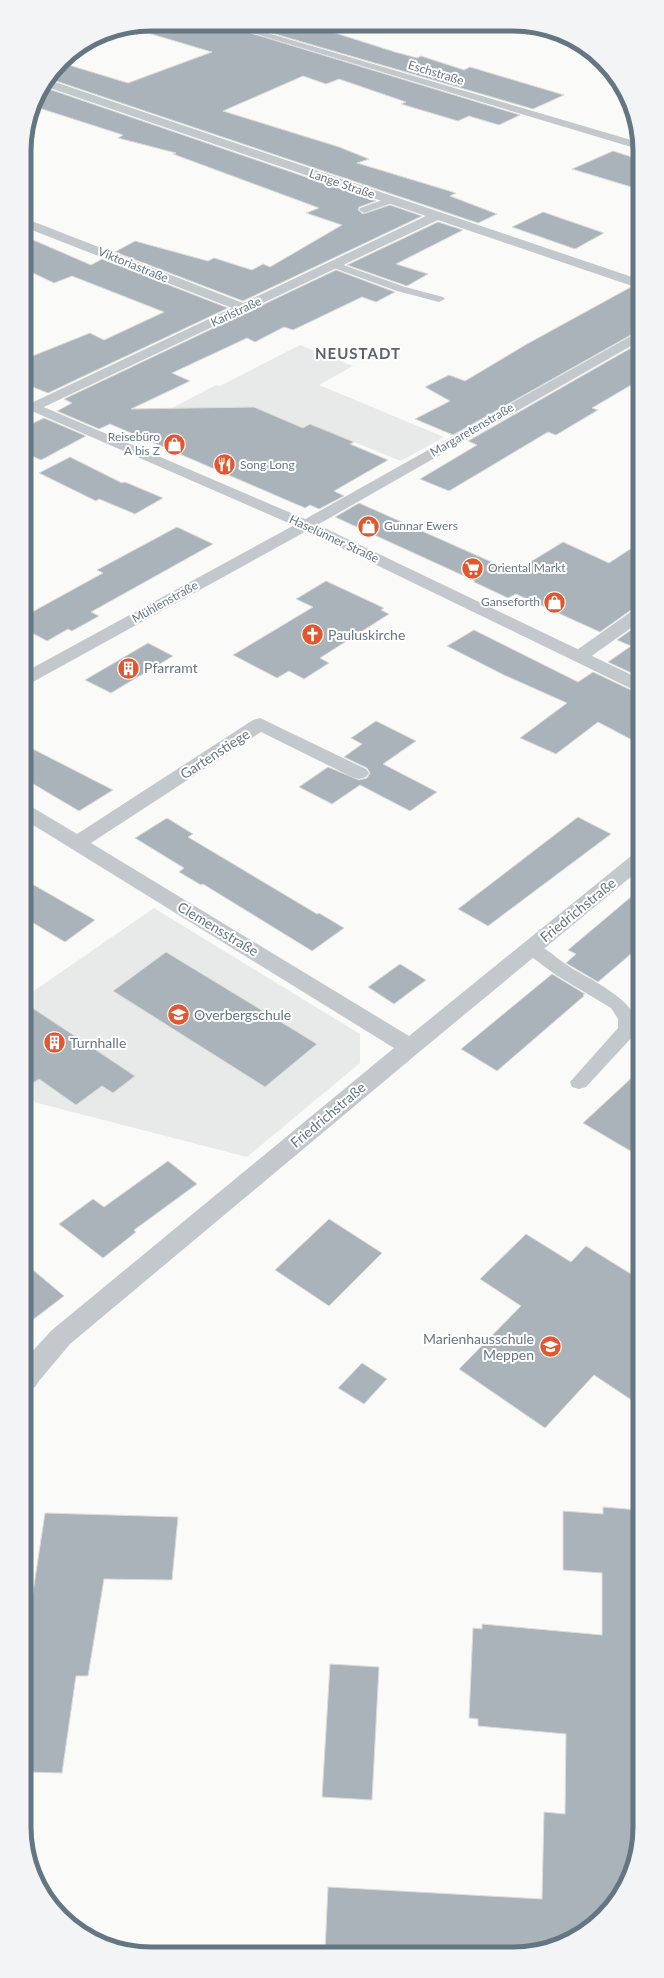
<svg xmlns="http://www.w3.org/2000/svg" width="664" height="1978" font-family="Lato,sans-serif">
	<rect width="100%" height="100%" fill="#fafaf8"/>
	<g fill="#e8e9e9">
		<path d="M300 345 353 366 319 385 444 437 401 461 354 442 310 467 151 419 216 385 220 386Z"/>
		<path d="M154 908 360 1034V1063L247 1157 26 1100 25 997Z"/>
	</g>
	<g fill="#aab3b9" stroke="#dcdcda">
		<path d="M151 24H221L520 115 499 125 469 116 458 121 401 104 406 102 339 79 326 84 303 76 223 111 339 147 369 159 357 163 456 193 450 196 497 214 478 223 50 79 62 63 128 83 212 52 131 28Z"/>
		<path d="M244 25H310L395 52 417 58 421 56 464 70 470 67 564 95 533 109Z"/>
		<path d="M43 87 376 201 359 207 358 210 363 214 390 205 422 216 243 301 115 252 135 241 208 261 214 258 252 270 263 264 270 267 342 225 306 213 319 208 173 154 176 153 118 138 123 135 36 107 37 95Z"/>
		<path d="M613 151 638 159V189L572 169Z"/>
		<path d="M543 212 604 233 575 249 512 227Z"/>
		<path d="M438 222 463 230 396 264 428 274 407 286 347 265Z"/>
		<path d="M24 236 91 265 102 259 228 308 48 393 25 384V362L30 357 90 333 104 340 164 312 72 276 54 283 29 271 24 267Z"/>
		<path d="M336 270 395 292 376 302 362 297 293 330 284 327 255 342 247 338 172 373 190 381 131 409 254 407 303 428 310 424 354 442 350 444 388 460 334 491 344 496 319 509 310 505 305 508 110 424 99 429 57 411 72 403 64 399Z"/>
		<path d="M631 287 638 289V331L453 435 415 419 450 401 425 387 449 375 465 381 527 344Z"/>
		<path d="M638 344V381L592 408 598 410 556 435 548 432 449 491 420 479 477 445 468 441Z"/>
		<path d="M44 418 86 436 41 460 25 453V427Z"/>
		<path d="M70 457 122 483 125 482 163 498 135 514 99 499 96 501 39 473Z"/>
		<path d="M359 503 514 572 563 542 609 563 638 544V609L631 610 600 632 516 594 508 598 474 582 475 581 335 517Z"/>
		<path d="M177 527 213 544 91 612 99 616 72 631 68 629 47 641 25 629V616L103 573 97 570Z"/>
		<path d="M326 581 384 608 381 610 389 614 320 658 329 663 304 679 289 671 277 678 233 655 313 607 296 599Z"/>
		<path d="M638 625V676L608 662 631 646 617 640Z"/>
		<path d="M474 630 578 682 593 672 631 690 638 691V743L598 722 556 754 520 738 567 703 504 675 447 646Z"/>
		<path d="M148 643 173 656 111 693 85 680Z"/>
		<path d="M376 721 416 741 383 764 437 792 410 811 360 785 332 804 299 787 328 767 359 780 367 778 370 773 367 768 344 757 362 744 351 738Z"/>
		<path d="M25 745 113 790 79 811 25 779Z"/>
		<path d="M578 817 611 834 488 926 458 909Z"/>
		<path d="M167 818 193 834 188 837 317 914 319 913 344 928 312 951 203 884 201 885 179 872 184 868 135 838Z"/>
		<path d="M25 880 95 920 65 942 25 918Z"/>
		<path d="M638 891 639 947 598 982 566 963 576 954 568 950Z"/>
		<path d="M166 952 245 1000 317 1044 265 1087 113 991Z"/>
		<path d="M400 964 426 980 394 1004 368 987Z"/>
		<path d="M552 974 585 994 583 995 584 996 497 1071 461 1049Z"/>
		<path d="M25 1003 135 1076 113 1093 102 1086 76 1105 39 1079 26 1088Z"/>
		<path d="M639 1071V1156L583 1123Z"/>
		<path d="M168 1161 197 1184 134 1230 136 1232 103 1258 59 1224 93 1199 104 1207Z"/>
		<path d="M329 1219 382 1253 329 1306 275 1270Z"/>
		<path d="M526 1234 571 1262 586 1246 639 1279V1405L594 1375 545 1428 459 1369 521 1306 480 1279Z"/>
		<path d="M26 1264 64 1296 26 1325Z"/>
		<path d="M362 1363 387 1379 364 1404 338 1388Z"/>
		<path d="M603 1507 639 1510V1516L640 1835 630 1875 609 1910 576 1937 538 1952H325L328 1887 542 1899 544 1812 565 1814 566 1734 478 1726V1719L469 1718 473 1628 482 1629V1624L602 1635V1573L563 1570V1511L603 1514Z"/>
		<path d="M45 1513 178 1517 172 1580 104 1579 88 1676H76L62 1773 26 1772V1612H30Z"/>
		<path d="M330 1664 379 1667 372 1800 322 1797Z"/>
	</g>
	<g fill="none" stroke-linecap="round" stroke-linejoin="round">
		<g fill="#c3c8cc" fill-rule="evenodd">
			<path d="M391 197 395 198 396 200 395 202 364 213 359 210 360 208Z"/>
			<path d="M335 262 405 287 443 297 445 299 439 302 397 291 331 267 330 265Z"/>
			<path d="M531 942C545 946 557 959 570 967 588 979 651 1006 634 1035L586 1087 579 1089 572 1087 570 1082 618 1028V1019L611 1008 556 975 525 952 522 948 525 944Z"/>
		</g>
		<g fill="#c3c8cc" fill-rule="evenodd">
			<path d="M222 24 240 25 638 142V149Z"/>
			<path d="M49 80 638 279V288L438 220 25 416V406L232 308 24 227V218L243 303 426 216 44 86Z"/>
			<path d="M638 332V342L312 528 31 683 25 684V672L300 522Z"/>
			<path d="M638 610V623L586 660 580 661 574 660 571 656 574 652 632 611Z"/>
			<path d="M260 718 366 769 369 773 366 777 359 779 352 777 261 732 91 843 409 1036 631 856 638 855V871L418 1053 70 1344 39 1381 35 1387 26 1390V1358L52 1330 394 1048 25 820V805L32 807 77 834 253 720Z"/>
		</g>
		<path fill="#c3c8cc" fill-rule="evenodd" d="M25 399 312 522 638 678V690L632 689 300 528 25 408Z"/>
	</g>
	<defs>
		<symbol id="shop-disc" viewBox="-11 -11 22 22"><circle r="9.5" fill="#e4572e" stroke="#fff"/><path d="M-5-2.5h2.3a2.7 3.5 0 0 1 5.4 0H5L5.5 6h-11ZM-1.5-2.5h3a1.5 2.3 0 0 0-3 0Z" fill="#fff"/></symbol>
		<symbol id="restaurant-disc" viewBox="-11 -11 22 22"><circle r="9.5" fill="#e4572e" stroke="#fff"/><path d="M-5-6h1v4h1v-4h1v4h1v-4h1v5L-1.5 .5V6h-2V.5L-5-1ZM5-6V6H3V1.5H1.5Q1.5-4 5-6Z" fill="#fff"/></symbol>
		<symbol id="supermarket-disc" viewBox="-11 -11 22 22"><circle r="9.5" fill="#e4572e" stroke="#fff"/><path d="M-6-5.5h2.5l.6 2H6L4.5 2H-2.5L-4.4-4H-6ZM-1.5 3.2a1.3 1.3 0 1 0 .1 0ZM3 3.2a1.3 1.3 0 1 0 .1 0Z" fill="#fff"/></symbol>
		<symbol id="church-disc" viewBox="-11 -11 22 22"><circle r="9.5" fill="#e4572e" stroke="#fff"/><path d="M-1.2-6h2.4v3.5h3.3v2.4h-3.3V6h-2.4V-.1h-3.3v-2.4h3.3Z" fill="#fff"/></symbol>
		<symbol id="building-disc" viewBox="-11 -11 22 22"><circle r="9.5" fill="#e4572e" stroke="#fff"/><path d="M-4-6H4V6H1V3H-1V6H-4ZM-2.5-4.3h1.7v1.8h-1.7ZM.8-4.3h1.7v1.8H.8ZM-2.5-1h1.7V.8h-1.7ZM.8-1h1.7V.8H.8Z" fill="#fff"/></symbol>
		<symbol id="school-disc" viewBox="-11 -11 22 22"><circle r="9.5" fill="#e4572e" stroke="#fff"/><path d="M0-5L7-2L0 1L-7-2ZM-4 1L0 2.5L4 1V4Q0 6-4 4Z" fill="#fff"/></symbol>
	</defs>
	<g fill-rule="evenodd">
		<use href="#shop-disc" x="162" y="432" width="25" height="25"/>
		<use href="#restaurant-disc" x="212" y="452" width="25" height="25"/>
		<use href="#shop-disc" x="356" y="514" width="25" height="25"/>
		<use href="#supermarket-disc" x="460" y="556" width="25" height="25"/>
		<use href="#shop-disc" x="542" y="590" width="25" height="25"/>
		<use href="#church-disc" x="300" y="622" width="25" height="25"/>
		<use href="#building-disc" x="116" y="656" width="25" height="25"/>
		<use href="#school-disc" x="166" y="1002" width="25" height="25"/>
		<use href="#building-disc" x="42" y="1030" width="25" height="25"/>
		<use href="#school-disc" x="538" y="1334" width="25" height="25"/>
	</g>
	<g text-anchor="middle" stroke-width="4" stroke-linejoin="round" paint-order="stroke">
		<g font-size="12" fill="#657683" stroke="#fff">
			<text transform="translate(436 73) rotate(17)" y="4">Eschstraße</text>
			<text transform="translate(342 184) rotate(19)" y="4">Lange Straße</text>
			<text transform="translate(133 265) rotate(22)" y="4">Viktoriastraße</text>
			<text transform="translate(236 312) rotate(-25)" y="4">Karlstraße</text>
			<text transform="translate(472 430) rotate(-30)" y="4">Margaretenstraße</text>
			<text transform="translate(334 539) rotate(25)" y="4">Haselünner Straße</text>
			<text transform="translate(165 602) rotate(-29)" y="4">Mühlenstraße</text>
		</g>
		<g font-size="12" fill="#657683" stroke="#fff" text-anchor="start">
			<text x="160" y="441" text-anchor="end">Reisebüro<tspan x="160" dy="14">A bis Z</tspan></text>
			<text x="240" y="469">Song Long</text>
			<text x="384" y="530">Gunnar Ewers</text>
			<text x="488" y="572">Oriental Markt</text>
			<text x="540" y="606" text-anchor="end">Ganseforth</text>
		</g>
		<g font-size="14" fill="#657683" stroke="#fff" text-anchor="start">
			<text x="328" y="640">Pauluskirche</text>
			<text x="144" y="673">Pfarramt</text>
			<text x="194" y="1020">Overbergschule</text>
			<text x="70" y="1048">Turnhalle</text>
			<text x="534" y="1344" text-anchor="end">Marienhausschule<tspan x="534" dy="16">Meppen</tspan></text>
		</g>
		<g font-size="14" fill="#657683" stroke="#fff">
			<text transform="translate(215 754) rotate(-33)" y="5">Gartenstiege</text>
			<text transform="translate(578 910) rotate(-39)" y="5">Friedrichstraße</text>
			<text transform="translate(218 929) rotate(31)" y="5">Clemensstraße</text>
			<text transform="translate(328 1115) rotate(-40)" y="5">Friedrichstraße</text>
		</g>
		<g font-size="15" font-weight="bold" letter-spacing="1" fill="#57646e" stroke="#fff">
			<text x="358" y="359">NEUSTADT</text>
		</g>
	</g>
	<path d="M0 0H664V1978H0ZM151 31H513A120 120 0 0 1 633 151V1827A120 120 0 0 1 513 1947H151A120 120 0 0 1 31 1827V151A120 120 0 0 1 151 31Z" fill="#f3f4f5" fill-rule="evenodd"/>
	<path fill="none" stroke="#657683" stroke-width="5" d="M151 31H513A120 120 0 0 1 633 151V1827A120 120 0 0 1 513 1947H151A120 120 0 0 1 31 1827V151A120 120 0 0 1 151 31Z"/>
</svg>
